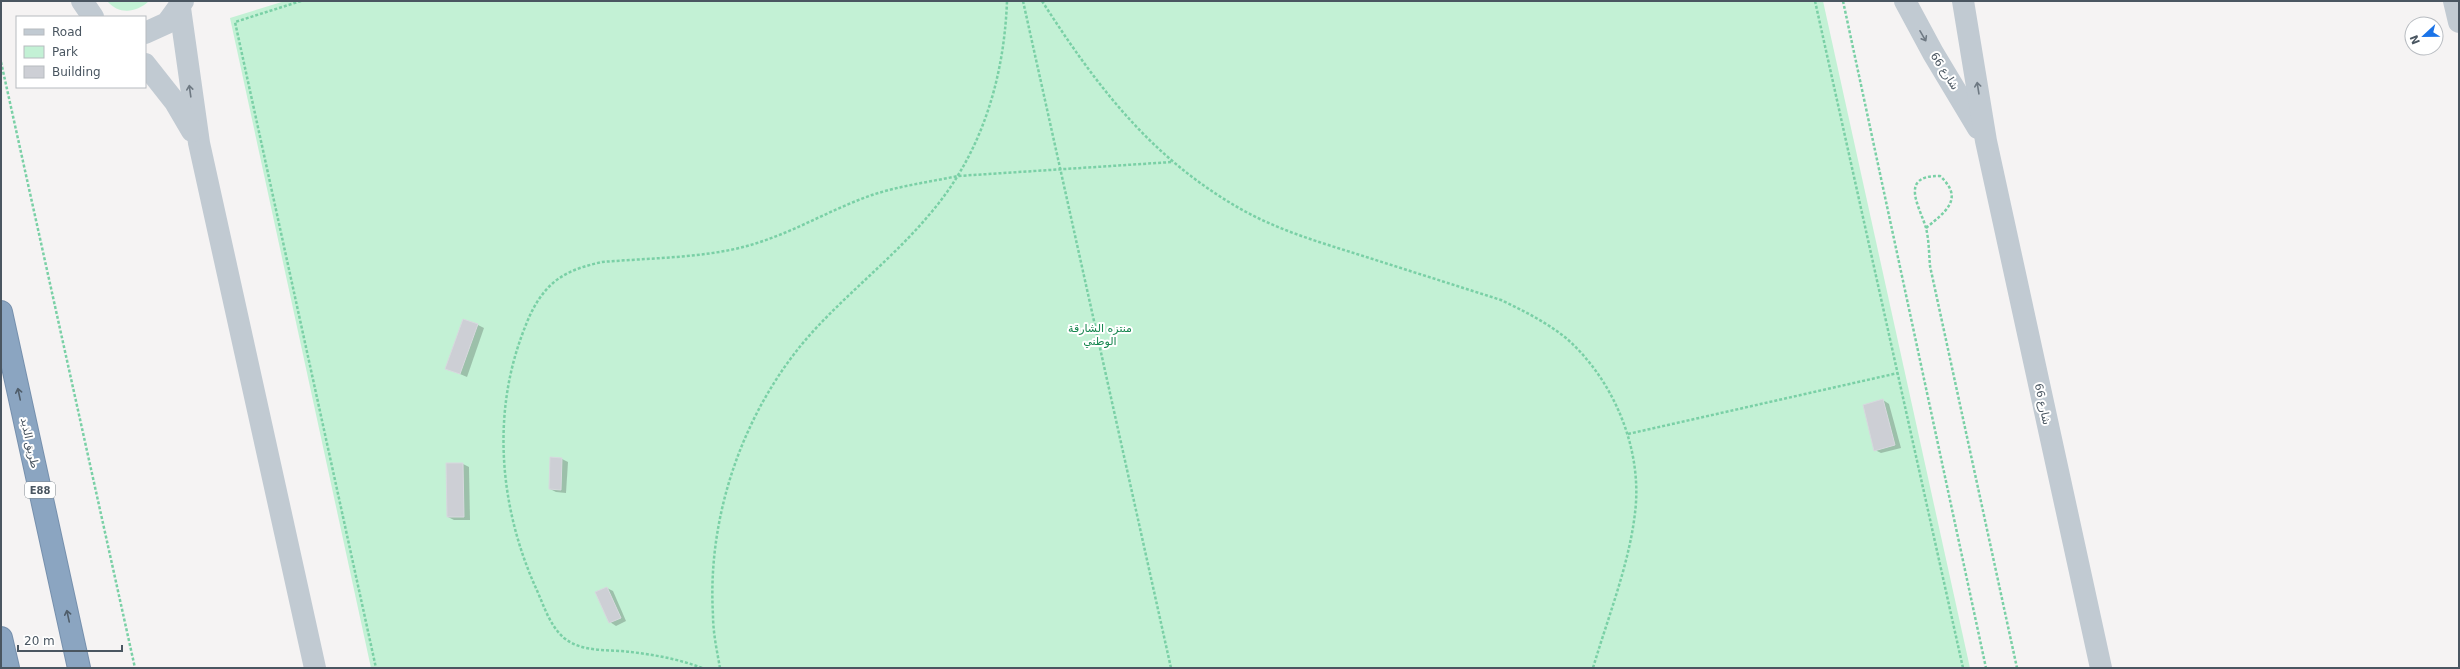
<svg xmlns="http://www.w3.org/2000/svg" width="2460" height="669" font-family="'DejaVu Sans','Noto Naskh Arabic',sans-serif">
	<rect width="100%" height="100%" fill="#f5f3f3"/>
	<g fill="#c3f1d5">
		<path d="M107 1H149C136 13 119 15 107 1Z"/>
		<path d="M285 1H1823L1970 668H371L230 18Z"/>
	</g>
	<g fill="#0003">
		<path d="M478 325 484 328 467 377 446 368Z"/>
		<path d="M1883 400 1889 404 1901 448 1881 453 1875 450Z"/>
		<path d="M562 459 568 462 566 493 556 492 550 489Z"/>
		<path d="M463 464 469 467 470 520H454L448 517Z"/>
		<path d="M607 588 613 591 626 621 616 626 610 622Z"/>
	</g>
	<g fill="#cdcfd5" stroke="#d7d9de">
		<path d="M463 319 478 324 460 374 445 369Z"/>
		<path d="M1883 399 1895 445 1874 451 1863 405Z"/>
		<path d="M550 457 562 458 561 490 549 489Z"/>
		<path d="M446 463H463L464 517H447Z"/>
		<path d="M607 587 621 618 609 623 595 592Z"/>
	</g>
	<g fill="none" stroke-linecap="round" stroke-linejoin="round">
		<defs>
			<g id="highway">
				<path d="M1 312 79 668"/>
				<path d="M1 638 8 668"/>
			</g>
		</defs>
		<use href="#highway" stroke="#7690ad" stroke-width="24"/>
		<g stroke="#7ad0a6" stroke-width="2.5" stroke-dasharray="3 2" stroke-linecap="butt">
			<path d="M301 1 235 22 376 668"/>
			<path d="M1023 1 1171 668"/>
			<path d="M1042 1C1096 85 1150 157 1239 208 1277 230 1319 242 1360 255 1407 270 1454 285 1501 300 1524 311 1546 322 1566 338 1614 380 1643 450 1635 513 1629 565 1608 617 1593 668"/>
			<path d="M1815 1 1963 668"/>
			<path d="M1843 1 1986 668"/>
			<path d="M1 62 135 668"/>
			<path d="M1926 228C1945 212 1965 199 1940 176 1898 175 1920 207 1926 228 1929 240 1929 254 1930 266L2017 668"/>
			<path d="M1628 434 1898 373"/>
			<path d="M702 668C679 659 655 655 631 652 609 649 583 653 564 638 549 625 543 603 535 586 500 507 492 416 522 335 529 316 537 297 553 283 567 271 584 266 602 262 649 258 703 258 747 246 791 234 829 210 872 195 899 186 929 182 958 176L1172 162"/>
			<path d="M720 668C717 651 713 633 713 615 707 516 743 412 808 337 846 294 892 259 929 215 981 155 1004 80 1007 1"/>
		</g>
		<g stroke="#c1cad2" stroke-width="22">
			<path d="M82 1 93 17"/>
			<path d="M1905 1 1933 53 1978 128"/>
			<path d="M1963 1 1986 141 2101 668"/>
			<path d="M2454 1 2459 22"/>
			<path d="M180 8 199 143 315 668"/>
			<path d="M145 33 167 23 183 1"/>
			<path d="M145 64 175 102 192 131"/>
		</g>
		<use href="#highway" stroke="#8ba5c1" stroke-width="22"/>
	</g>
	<defs><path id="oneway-shaft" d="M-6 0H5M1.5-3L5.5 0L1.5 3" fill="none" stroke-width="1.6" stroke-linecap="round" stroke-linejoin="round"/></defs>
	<g stroke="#6e7983">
		<use href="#oneway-shaft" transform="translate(1923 36) rotate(60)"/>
		<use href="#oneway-shaft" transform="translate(1978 88) rotate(-99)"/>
		<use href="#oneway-shaft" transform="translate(190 91) rotate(-98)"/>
	</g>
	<g stroke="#505e6b">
		<use href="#oneway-shaft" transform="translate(19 394) rotate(-102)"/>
		<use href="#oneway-shaft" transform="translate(68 616) rotate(-102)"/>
	</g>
	<g text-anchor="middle" stroke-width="4" stroke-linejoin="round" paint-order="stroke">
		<rect fill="#fff" stroke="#808990" stroke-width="1" x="25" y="482" width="30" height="16" rx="3"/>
		<g font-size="10" font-weight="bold" fill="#4a5661">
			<text x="40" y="494">E88</text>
		</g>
		<g font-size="11" fill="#4a5661" stroke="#fff">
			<text transform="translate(1945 71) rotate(57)" y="4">شارع 66</text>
			<text transform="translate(2043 404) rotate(78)" y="4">شارع 66</text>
			<text transform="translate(30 443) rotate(78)" y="4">طريق الذيد</text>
		</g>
		<g font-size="11" fill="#17864f" stroke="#fff">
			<text x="1100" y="332">منتزه الشارقة<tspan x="1100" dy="13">الوطني</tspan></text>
		</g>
	</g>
	<rect width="2460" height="669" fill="none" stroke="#4a5661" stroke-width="4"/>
	<rect x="16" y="16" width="130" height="72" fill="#ffffff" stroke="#b7bbc0"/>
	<rect x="24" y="29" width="20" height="6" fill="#c1cad2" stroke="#b7bbc0"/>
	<text x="52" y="36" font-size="12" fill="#4a5661">Road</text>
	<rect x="24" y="46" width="20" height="12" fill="#c3f1d5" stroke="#b7bbc0"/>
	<text x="52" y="56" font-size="12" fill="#4a5661">Park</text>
	<rect x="24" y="66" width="20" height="12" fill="#cdcfd5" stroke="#b7bbc0"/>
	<text x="52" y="76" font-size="12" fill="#4a5661">Building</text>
	<g transform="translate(2424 36) rotate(248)"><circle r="19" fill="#ffffff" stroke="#b7bbc0"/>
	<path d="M0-3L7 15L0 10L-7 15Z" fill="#1a73e8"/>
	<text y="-6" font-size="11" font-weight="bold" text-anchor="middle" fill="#4a5661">N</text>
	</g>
	<path d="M18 645v6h104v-6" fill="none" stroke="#4a5661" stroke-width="2"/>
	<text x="24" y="645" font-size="12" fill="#4a5661" stroke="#ffffff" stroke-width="3" paint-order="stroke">20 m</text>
</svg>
